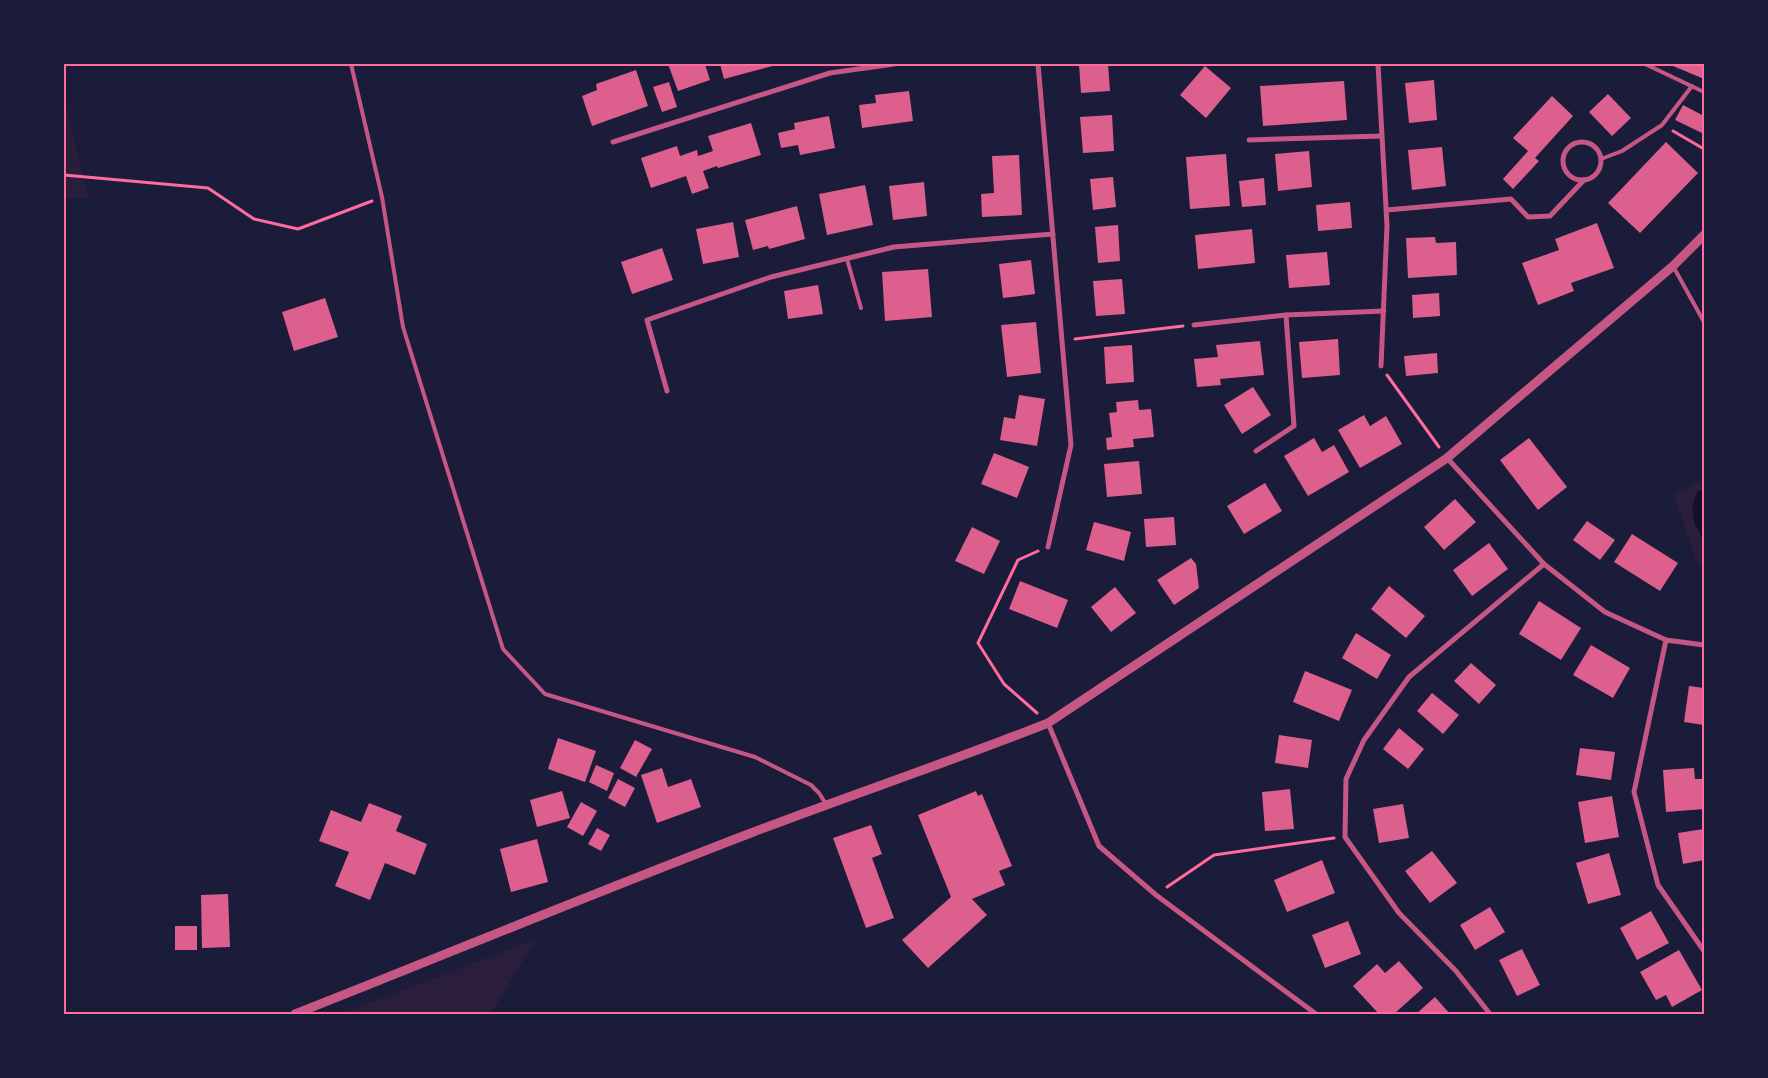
<svg xmlns="http://www.w3.org/2000/svg" width="1768" height="1078" font-family="'Roboto Serif',serif">
	<rect width="100%" height="100%" fill="#1b1b3a"/>
	<g fill="#2a1e3b">
		<path d="M64 96 88 199 64 198Z"/>
		<path d="M1704 480V565H1698L1673 494Z"/>
		<path d="M536 939 491 1014H341Z"/>
	</g>
	<path fill="#12122b" d="M1704 489V541L1695 525 1692 507 1697 492Z"/>
	<g fill="#dd5f8e">
		<path d="M668 64H705L710 80 678 91Z"/>
		<path d="M720 64H780L724 79Z"/>
		<path d="M1079 64H1108L1110 91 1081 93Z"/>
		<path d="M1668 64H1704V79L1685 71Z"/>
		<path d="M1205 66 1231 88 1206 118 1180 95Z"/>
		<path d="M636 70 648 106 592 126 582 96 597 90 596 84Z"/>
		<path d="M1434 80 1437 120 1409 123 1405 83Z"/>
		<path d="M1344 81 1347 120 1263 126 1260 86Z"/>
		<path d="M669 82 677 107 662 112 653 87Z"/>
		<path d="M909 91 913 121 862 128 859 105 876 103 875 95Z"/>
		<path d="M1608 94 1631 118 1612 136 1589 112Z"/>
		<path d="M1552 96 1573 116 1535 158 1539 161 1513 189 1503 179 1528 151 1513 138Z"/>
		<path d="M1683 105 1704 116V134L1675 120Z"/>
		<path d="M1112 115 1114 151 1083 153 1080 117Z"/>
		<path d="M829 116 835 148 800 155 798 145 781 148 778 133 795 129 794 123Z"/>
		<path d="M751 123 761 155 718 168 717 166 703 171 709 188 692 194 686 176 651 188 641 158 677 146 680 156 697 150 698 156 713 151 708 136Z"/>
		<path d="M1666 142 1698 173 1640 233 1608 203Z"/>
		<path d="M1442 147 1446 186 1412 190 1408 150Z"/>
		<path d="M1309 151 1312 187 1278 191 1275 154Z"/>
		<path d="M1226 154 1230 206 1190 209 1186 157Z"/>
		<path d="M1019 155 1022 215 982 217 981 194 994 193 992 156Z"/>
		<path d="M1113 177 1116 207 1093 210 1090 179Z"/>
		<path d="M1264 178 1266 205 1242 207 1239 181Z"/>
		<path d="M924 182 927 216 893 220 889 186Z"/>
		<path d="M865 185 873 225 827 235 819 194Z"/>
		<path d="M1350 202 1352 228 1318 231 1316 205Z"/>
		<path d="M797 206 805 239 769 249 768 246 753 250 745 220Z"/>
		<path d="M733 222 739 257 703 264 696 229Z"/>
		<path d="M1597 223 1614 268 1571 283 1574 291 1538 305 1522 263 1559 250 1555 239Z"/>
		<path d="M1118 225 1120 261 1098 263 1095 227Z"/>
		<path d="M1252 229 1255 263 1198 269 1195 235Z"/>
		<path d="M1435 237 1436 243 1456 242 1457 275 1408 278 1406 238Z"/>
		<path d="M662 248 673 280 632 294 621 262Z"/>
		<path d="M1327 252 1330 285 1289 288 1286 255Z"/>
		<path d="M1031 260 1035 294 1003 298 999 264Z"/>
		<path d="M928 269 932 317 885 321 882 272Z"/>
		<path d="M1122 279 1125 314 1096 316 1093 281Z"/>
		<path d="M818 285 823 314 788 319 784 291Z"/>
		<path d="M1439 293 1440 316 1413 318 1412 295Z"/>
		<path d="M325 298 338 337 294 351 282 312Z"/>
		<path d="M1036 322 1041 373 1007 377 1001 325Z"/>
		<path d="M1338 339 1340 375 1302 378 1299 342Z"/>
		<path d="M1260 341 1264 375 1220 379 1221 385 1197 387 1194 359 1218 357 1216 345Z"/>
		<path d="M1132 345 1134 382 1106 384 1104 347Z"/>
		<path d="M1437 353 1438 373 1406 376 1404 356Z"/>
		<path d="M1253 387 1271 415 1242 434 1224 405Z"/>
		<path d="M1019 395 1045 399 1037 446 1000 440 1004 417 1015 419Z"/>
		<path d="M1138 400 1139 410 1151 409 1154 437 1133 439 1134 447 1107 450 1106 438 1112 437 1109 413 1117 412 1116 402Z"/>
		<path d="M1364 415 1370 426 1386 416 1402 444 1360 468 1338 430Z"/>
		<path d="M1314 438 1322 452 1334 445 1349 472 1308 496 1284 456Z"/>
		<path d="M1529 438 1567 487 1538 510 1500 460Z"/>
		<path d="M994 453 1029 467 1017 498 981 484Z"/>
		<path d="M1139 461 1142 494 1107 497 1104 464Z"/>
		<path d="M1265 483 1282 511 1244 534 1227 506Z"/>
		<path d="M1455 499 1476 522 1444 550 1424 527Z"/>
		<path d="M1174 517 1176 545 1146 547 1144 519Z"/>
		<path d="M1587 521 1615 540 1600 560 1573 540Z"/>
		<path d="M1094 522 1131 532 1124 561 1086 550Z"/>
		<path d="M972 527 1000 541 984 574 955 561Z"/>
		<path d="M1632 534 1678 563 1660 591 1614 562Z"/>
		<path d="M1489 543 1508 569 1472 596 1453 570Z"/>
		<path d="M1191 558 1196 564 1199 588 1174 605 1157 580Z"/>
		<path d="M1020 581 1068 600 1057 628 1009 609Z"/>
		<path d="M1389 586 1425 616 1406 638 1371 609Z"/>
		<path d="M1115 587 1136 613 1111 632 1091 607Z"/>
		<path d="M1539 601 1581 628 1561 660 1519 634Z"/>
		<path d="M1356 633 1391 655 1377 679 1342 658Z"/>
		<path d="M1591 645 1630 668 1613 698 1573 675Z"/>
		<path d="M1471 663 1496 685 1479 704 1454 681Z"/>
		<path d="M1305 671 1352 690 1339 721 1293 702Z"/>
		<path d="M1689 686 1704 688V725L1684 722Z"/>
		<path d="M1432 693 1459 715 1443 734 1417 711Z"/>
		<path d="M1399 728 1424 749 1408 769 1383 749Z"/>
		<path d="M1279 735 1312 740 1308 768 1275 763Z"/>
		<path d="M558 738 596 751 585 782 548 769Z"/>
		<path d="M635 740 652 749 636 777 620 768Z"/>
		<path d="M1580 748 1615 752 1611 780 1576 775Z"/>
		<path d="M596 765 614 773 607 791 589 782Z"/>
		<path d="M662 768 668 787 691 779 701 807 657 823 641 775Z"/>
		<path d="M1694 768 1695 779H1704V809L1666 812 1663 770Z"/>
		<path d="M618 779 635 788 625 807 608 798Z"/>
		<path d="M1290 789 1294 829 1265 831 1262 792Z"/>
		<path d="M562 791 570 818 537 827 530 800Z"/>
		<path d="M976 791 978 796 982 794 1012 866 999 871 1005 885 972 899 987 915 928 968 902 940 951 897 918 815Z"/>
		<path d="M1612 796 1619 837 1585 843 1578 802Z"/>
		<path d="M581 802 597 811 583 836 567 827Z"/>
		<path d="M369 803 402 816 396 831 427 844 415 875 385 863 370 900 335 886 349 852 319 841 331 810 361 822Z"/>
		<path d="M1403 804 1409 838 1379 843 1373 809Z"/>
		<path d="M871 825 882 854 872 858 894 918 866 928 833 838Z"/>
		<path d="M597 828 610 835 601 851 588 844Z"/>
		<path d="M1704 829V860L1683 864 1678 833Z"/>
		<path d="M537 839 548 882 511 892 500 849Z"/>
		<path d="M1432 851 1457 883 1430 903 1405 871Z"/>
		<path d="M1609 853 1621 895 1588 904 1576 863Z"/>
		<path d="M1322 860 1335 893 1287 912 1274 880Z"/>
		<path d="M228 894 230 947 202 948 201 895Z"/>
		<path d="M1490 907 1505 932 1475 950 1460 925Z"/>
		<path d="M1651 911 1669 943 1637 960 1620 928Z"/>
		<path d="M1348 921 1361 954 1325 968 1312 935Z"/>
		<rect x="175" y="926" width="22" height="24"/>
		<path d="M1522 949 1540 985 1517 996 1499 960Z"/>
		<path d="M1679 950 1702 990 1672 1007 1666 995 1656 1000 1640 972Z"/>
		<path d="M1399 961 1423 988 1394 1014H1379L1353 986 1377 964 1385 973Z"/>
		<path d="M1435 997 1450 1014H1416Z"/>
	</g>
	<g fill="none" stroke-linecap="round" stroke-linejoin="round">
		<g stroke="#ff6b9d" stroke-width="3">
			<path d="M1673 131 1704 149"/>
			<path d="M64 175 208 188 254 219 298 229 372 201"/>
			<path d="M1075 339 1183 326"/>
			<path d="M1387 375 1439 447"/>
			<path d="M1037 713 1004 684 978 643 1018 560 1038 551"/>
			<path d="M1167 887 1214 855 1334 838"/>
		</g>
		<g stroke="#c65784" stroke-width="4">
			<path d="M351 64 382 197 403 327 503 649 545 694 755 757 811 785 819 793 826 804"/>
			<path d="M1645 64 1704 92"/>
			<path d="M1601 159 1622 151 1662 125 1692 86"/>
			<path d="M847 259 861 308"/>
			<path d="M1673 266 1704 322"/>
		</g>
		<g stroke="#c65784" stroke-width="5">
			<path d="M1038 64 1071 445 1048 547"/>
			<path d="M1378 64 1387 226 1381 366"/>
			<path d="M1249 140 1382 136"/>
			<circle cx="1582" cy="161" r="19"/>
			<path d="M613 142 830 73 894 64"/>
			<path d="M1387 210 1511 199 1528 217 1550 216 1584 180"/>
			<path d="M1194 325 1286 315 1384 311"/>
			<path d="M667 391 647 320 771 277 894 247 1053 234"/>
			<path d="M1256 451 1294 426 1286 315"/>
			<path d="M1447 458 1544 564 1605 612 1666 640 1704 645"/>
			<path d="M1666 640 1634 792 1658 885 1704 951"/>
			<path d="M1048 723 1099 846 1156 895 1316 1014"/>
			<path d="M1490 1014 1456 971 1399 913 1345 837 1346 779 1364 740 1409 677 1544 564"/>
		</g>
		<path stroke="#c65784" stroke-width="9" d="M295 1014C447 954 599 891 751 833 850 795 950 762 1048 723L1447 458 1673 266 1704 235"/>
	</g>
	<rect width="1768" height="1078" fill="none" stroke="#1b1b3a" stroke-width="130"/>
	<rect x="65" y="65" width="1638" height="948" fill="none" stroke="#ff6b9d" stroke-width="2"/>
</svg>
